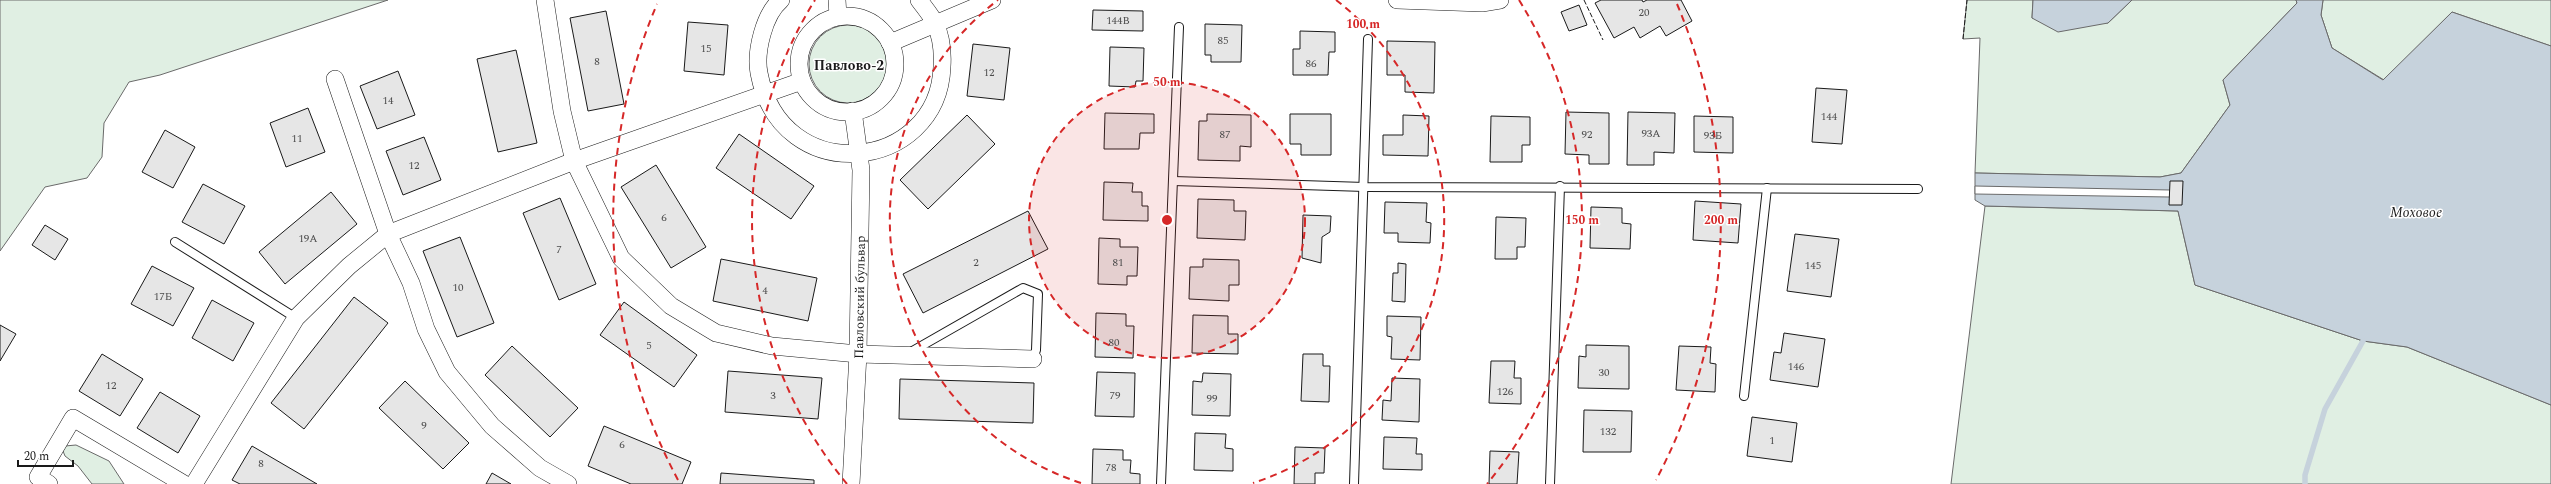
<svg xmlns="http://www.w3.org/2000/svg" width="2551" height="484" font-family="Spectral,serif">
	<rect width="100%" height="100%" fill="#fff"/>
	<g fill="#e0efe3" stroke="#6a6a6a">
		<path d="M0 0H388L160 75 129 82 104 123 102 157 87 178 45 187 0 251Z"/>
		<path d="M1967 0H2033L2032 18 2108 23 2132 0H2296L2297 3 2223 80 2230 105 2181 173 2160 177 1975 173 1980 38 1963 39Z"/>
		<path d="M2323 0H2551V46L2452 12 2384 80 2332 48 2321 15Z"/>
		<circle cx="848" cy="64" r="39"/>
		<path d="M1985 206 2178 211 2195 285 2363 341 2407 347 2551 405V484H1951Z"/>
		<path d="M76 445 109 461 124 484H92L78 466 65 456 63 451 65 446Z"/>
	</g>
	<g fill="#c6d2dc" stroke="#6a6a6a">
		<path d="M2033 0H2132L2108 23 2058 32 2032 18Z"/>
		<path d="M2296 0H2323L2321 15 2332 48 2383 80 2452 12 2551 46V405L2407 347 2363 341 2195 285 2178 211 1985 206 1975 200V173L2160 177 2181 173 2230 105 2223 80 2297 3Z"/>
	</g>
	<path fill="#fff" stroke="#6a6a6a" d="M1975 186 2170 190V197L1975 194Z"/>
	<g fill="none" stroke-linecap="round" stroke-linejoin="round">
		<path stroke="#c6d2dc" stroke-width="5.5" d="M2305 484V475L2325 409 2363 341"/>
	</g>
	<g fill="#e6e6e6" stroke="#1a1a1a">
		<path d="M1601 0H1642L1643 2 1647 0H1681L1692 21 1666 36 1660 26 1640 38 1634 27 1614 38 1595 3Z"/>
		<path d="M1579 5 1587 25 1569 31 1561 12Z"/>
		<path d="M1093 10 1143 11V31L1092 30Z"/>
		<path d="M606 11 624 104 588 111 570 18Z"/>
		<path d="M688 22 728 25 724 75 684 71Z"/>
		<path d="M1205 24 1242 25 1241 62H1211V55H1205Z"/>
		<path d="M1300 31 1335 32V52H1329L1328 75H1293V49H1300Z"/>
		<path d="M1387 41 1435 42 1434 93 1405 92V75H1387Z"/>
		<path d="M973 44 1010 48 1004 100 967 96Z"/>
		<path d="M1110 47 1144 48 1143 81H1136L1135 87 1109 86Z"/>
		<path d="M516 50 537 143 498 152 477 59Z"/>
		<path d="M398 71 415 115 377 129 360 86Z"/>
		<path d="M1816 88 1847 90 1842 144 1812 142Z"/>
		<path d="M308 108 325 152 286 167 270 123Z"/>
		<path d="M1566 112 1609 113V164H1589V155L1565 154Z"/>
		<path d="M1628 112 1675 113 1674 153 1654 152V165H1627Z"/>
		<path d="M1105 113 1154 114V133H1140L1139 149H1104Z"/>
		<path d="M1207 114 1251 115V147L1240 146V161L1198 160 1199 121H1207Z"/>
		<path d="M1290 114H1331V155H1301V144H1290Z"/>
		<path d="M967 115 995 144 928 209 900 180Z"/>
		<path d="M1403 115 1429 116 1428 156 1383 155V135H1403Z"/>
		<path d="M1491 116 1530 117V145H1522V162H1490Z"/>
		<path d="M1694 116 1733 117V153L1694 152Z"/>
		<path d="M165 130 195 147 173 188 142 172Z"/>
		<path d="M739 134 814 186 791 219 716 168Z"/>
		<path d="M424 137 441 180 403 195 386 151Z"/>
		<path d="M656 165 706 247 671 268 621 187Z"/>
		<path d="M2170 181H2183L2182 205H2169Z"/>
		<path d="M1104 182 1133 183 1132 192H1142V206H1148V221L1103 220Z"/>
		<path d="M203 184 245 206 224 244 182 222Z"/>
		<path d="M331 192 357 224 285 284 259 252Z"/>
		<path d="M560 198 596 284 559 300 523 213Z"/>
		<path d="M1198 199 1234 200V211H1246L1245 240 1197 238Z"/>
		<path d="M1695 201 1741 204 1738 243 1693 240Z"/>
		<path d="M1385 202 1427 203 1426 222 1431 223 1430 243 1398 242V233H1384Z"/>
		<path d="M1591 207 1622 208V223L1631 224 1630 249 1590 248Z"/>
		<path d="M1028 211 1048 249 923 313 903 274Z"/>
		<path d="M1303 215 1331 216 1330 232 1322 237 1321 263 1302 258Z"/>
		<path d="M1496 217 1526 218 1525 247H1517V259H1495Z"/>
		<path d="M45 225 68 239 55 260 32 245Z"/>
		<path d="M1795 234 1839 239 1831 297 1787 291Z"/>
		<path d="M460 237 494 323 457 337 423 251Z"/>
		<path d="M1099 238 1120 239V247H1138L1137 276H1127V285L1098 284Z"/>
		<path d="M721 259 817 278 808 321 713 301Z"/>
		<path d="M1203 259 1239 260V285H1229V301L1189 299 1190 267H1203Z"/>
		<path d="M1398 263 1406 264 1405 302 1392 301 1393 273H1398Z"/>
		<path d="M152 266 194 288 173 326 131 304Z"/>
		<path d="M354 297 388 323 304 429 271 403Z"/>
		<path d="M212 300 254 323 233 361 192 338Z"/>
		<path d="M624 302 697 355 674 387 600 335Z"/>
		<path d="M1096 313 1126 314V326H1134L1133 358 1095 357Z"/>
		<path d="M1193 315 1228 316V334H1238V354L1192 353Z"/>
		<path d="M1387 316 1421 317 1420 360 1391 359 1392 337 1387 336Z"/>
		<path d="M0 325 16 334 0 361Z"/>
		<path d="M1784 333 1825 339 1818 387 1770 380 1774 352 1781 353Z"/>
		<path d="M1586 345 1629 346V389L1578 388 1579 356 1586 357Z"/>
		<path d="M512 346 578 408 550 437 485 375Z"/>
		<path d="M1679 346 1711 347 1710 363 1716 364 1715 392 1676 390Z"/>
		<path d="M102 354 143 379 120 416 79 391Z"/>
		<path d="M1303 354H1323V366H1330L1329 402 1301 401Z"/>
		<path d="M1491 361H1515L1514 378H1521V404L1489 403Z"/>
		<path d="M728 371 822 378 818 419 725 412Z"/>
		<path d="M1097 372 1135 373 1134 417 1095 416Z"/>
		<path d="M1203 373 1231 374 1230 416 1192 415 1193 381 1202 382Z"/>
		<path d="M1392 378 1420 379 1419 422 1382 420 1383 400 1391 401Z"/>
		<path d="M900 379 1034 383 1033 423 899 419Z"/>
		<path d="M405 381 469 443 443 469 379 408Z"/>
		<path d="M160 392 200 416 178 453 137 428Z"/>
		<path d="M1584 410 1632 411 1631 452H1583Z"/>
		<path d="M1752 417 1797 423 1792 462 1747 456Z"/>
		<path d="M604 426 691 462 682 484H631L588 466Z"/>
		<path d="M1195 433 1226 434 1225 448 1233 449V471L1194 470Z"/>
		<path d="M1384 437 1417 438 1416 454H1422V470L1383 469Z"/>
		<path d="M252 446 317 484H240L232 480Z"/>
		<path d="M1295 447 1325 448 1324 473H1315V484H1294Z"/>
		<path d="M1093 449 1123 450V460H1131L1130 473 1140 474V484H1092Z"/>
		<path d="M1490 451 1519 452 1517 484H1489Z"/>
		<path d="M492 473 511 484H486Z"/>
		<path d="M721 473 814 480V484H720Z"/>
	</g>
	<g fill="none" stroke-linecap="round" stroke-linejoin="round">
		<defs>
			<g id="lane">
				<path d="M1173 181 1365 187 1918 189"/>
				<path d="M175 242 296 318"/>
				<path d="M909 353 1023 288 1038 294 1036 350 1033 359"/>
				<path d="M1744 396 1767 188"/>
				<path d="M1161 484 1179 27"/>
				<path d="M1354 484 1368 39"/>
				<path d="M1550 484 1560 186"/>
			</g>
			<g id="street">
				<path d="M545 0 562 111 574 161 621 258 671 306 716 333 772 346 858 354 1033 359"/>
				<path d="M781 0C764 14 755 52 759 73 781 190 938 172 942 67 943 52 941 36 935 23 931 15 924 7 919 0"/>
				<path d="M837 0 838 16"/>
				<path d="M1397 0 1482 3 1500 0"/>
				<circle cx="847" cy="64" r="48"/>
				<path d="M890 43 992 0"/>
				<path d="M335 79 388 234 411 283 426 329 447 372 492 426 540 468 568 484"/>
				<path d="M49 484 38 477 73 418 184 484"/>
				<path d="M194 484 296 318 349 266 388 234 574 161 802 81"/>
				<path id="s1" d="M851 484 858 354 861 170 853 111"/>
			</g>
		</defs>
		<use href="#lane" stroke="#1a1a1a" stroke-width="10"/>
		<use href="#street" stroke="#1a1a1a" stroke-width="18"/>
		<use href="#lane" stroke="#fff" stroke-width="8"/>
		<use href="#street" stroke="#fff" stroke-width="17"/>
		<g stroke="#1a1a1a" stroke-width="1" stroke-dasharray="5 2" stroke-linecap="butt">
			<path d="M1584 0 1603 40"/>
			<path d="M1963 39 1967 0"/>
		</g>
	</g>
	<circle cx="1167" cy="220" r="138" fill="#d62828" fill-opacity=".12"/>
	<g fill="none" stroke="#d62828" stroke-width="2" stroke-dasharray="7 5">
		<circle cx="1167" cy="220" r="138"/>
		<path d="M1081 483A277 277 0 0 1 998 0M1336 0A277 277 0 0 1 1253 483"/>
		<path d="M847 484A415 415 0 0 1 815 0M1519 0A415 415 0 0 1 1487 484"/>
		<path d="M678 480A554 554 0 0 1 657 4M1677 4A554 554 0 0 1 1656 480"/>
	</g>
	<g text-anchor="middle" stroke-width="3" stroke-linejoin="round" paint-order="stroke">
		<g font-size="11" fill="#4d4d4d">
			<text x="1644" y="16">20</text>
			<text x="1118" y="24">144В</text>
			<text x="1223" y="44">85</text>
			<text x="706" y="52">15</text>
			<text x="597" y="65">8</text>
			<text x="1311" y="67">86</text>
			<text x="989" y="76">12</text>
			<text x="388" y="104">14</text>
			<text x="1829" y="120">144</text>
			<text x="1651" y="137">93А</text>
			<text x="1225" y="138">87</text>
			<text x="1587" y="138">92</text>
			<text x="1713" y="139">93Б</text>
			<text x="297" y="142">11</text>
			<text x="414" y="169">12</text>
			<text x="664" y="221">6</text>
			<text x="308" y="242">19А</text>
			<text x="559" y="253">7</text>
			<text x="976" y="266">2</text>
			<text x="1118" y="266">81</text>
			<text x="1813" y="269">145</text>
			<text x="458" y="291">10</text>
			<text x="765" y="294">4</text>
			<text x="163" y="300">17Б</text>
			<text x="1114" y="346">80</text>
			<text x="649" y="349">5</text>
			<text x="1796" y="370">146</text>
			<text x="1604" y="376">30</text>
			<text x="111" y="389">12</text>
			<text x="1505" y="395">126</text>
			<text x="773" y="399">3</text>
			<text x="1115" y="399">79</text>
			<text x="1212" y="402">99</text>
			<text x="424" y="429">9</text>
			<text x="1608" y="435">132</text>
			<text x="1772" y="444">1</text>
			<text x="622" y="448">6</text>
			<text x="261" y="467">8</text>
			<text x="1111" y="471">78</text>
		</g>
		<g font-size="13" fill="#1a1a1a" stroke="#fff">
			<text dy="5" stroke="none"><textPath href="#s1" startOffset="187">Павловский бульвар</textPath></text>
		</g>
		<g font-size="14" font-weight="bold" fill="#1a1a1a" stroke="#fff">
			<text x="849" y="70">Павлово-2</text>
		</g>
		<g font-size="14" font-style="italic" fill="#1a1a1a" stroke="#fff">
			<text x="2416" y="217">Моховое</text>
		</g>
	</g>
	<circle cx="1167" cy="220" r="6" fill="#d62828" stroke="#fff" stroke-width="2"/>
	<g font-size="12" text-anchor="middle" font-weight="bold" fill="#d62828" stroke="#fff" stroke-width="3" stroke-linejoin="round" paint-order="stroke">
		<text x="1363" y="28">100 m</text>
		<text x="1167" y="86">50 m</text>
		<text x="1582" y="224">150 m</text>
		<text x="1721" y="224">200 m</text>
	</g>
	<path d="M18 460v6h55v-6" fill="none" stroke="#1a1a1a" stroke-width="2"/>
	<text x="24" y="460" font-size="12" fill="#1a1a1a" stroke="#ffffff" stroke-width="3" paint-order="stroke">20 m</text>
</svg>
